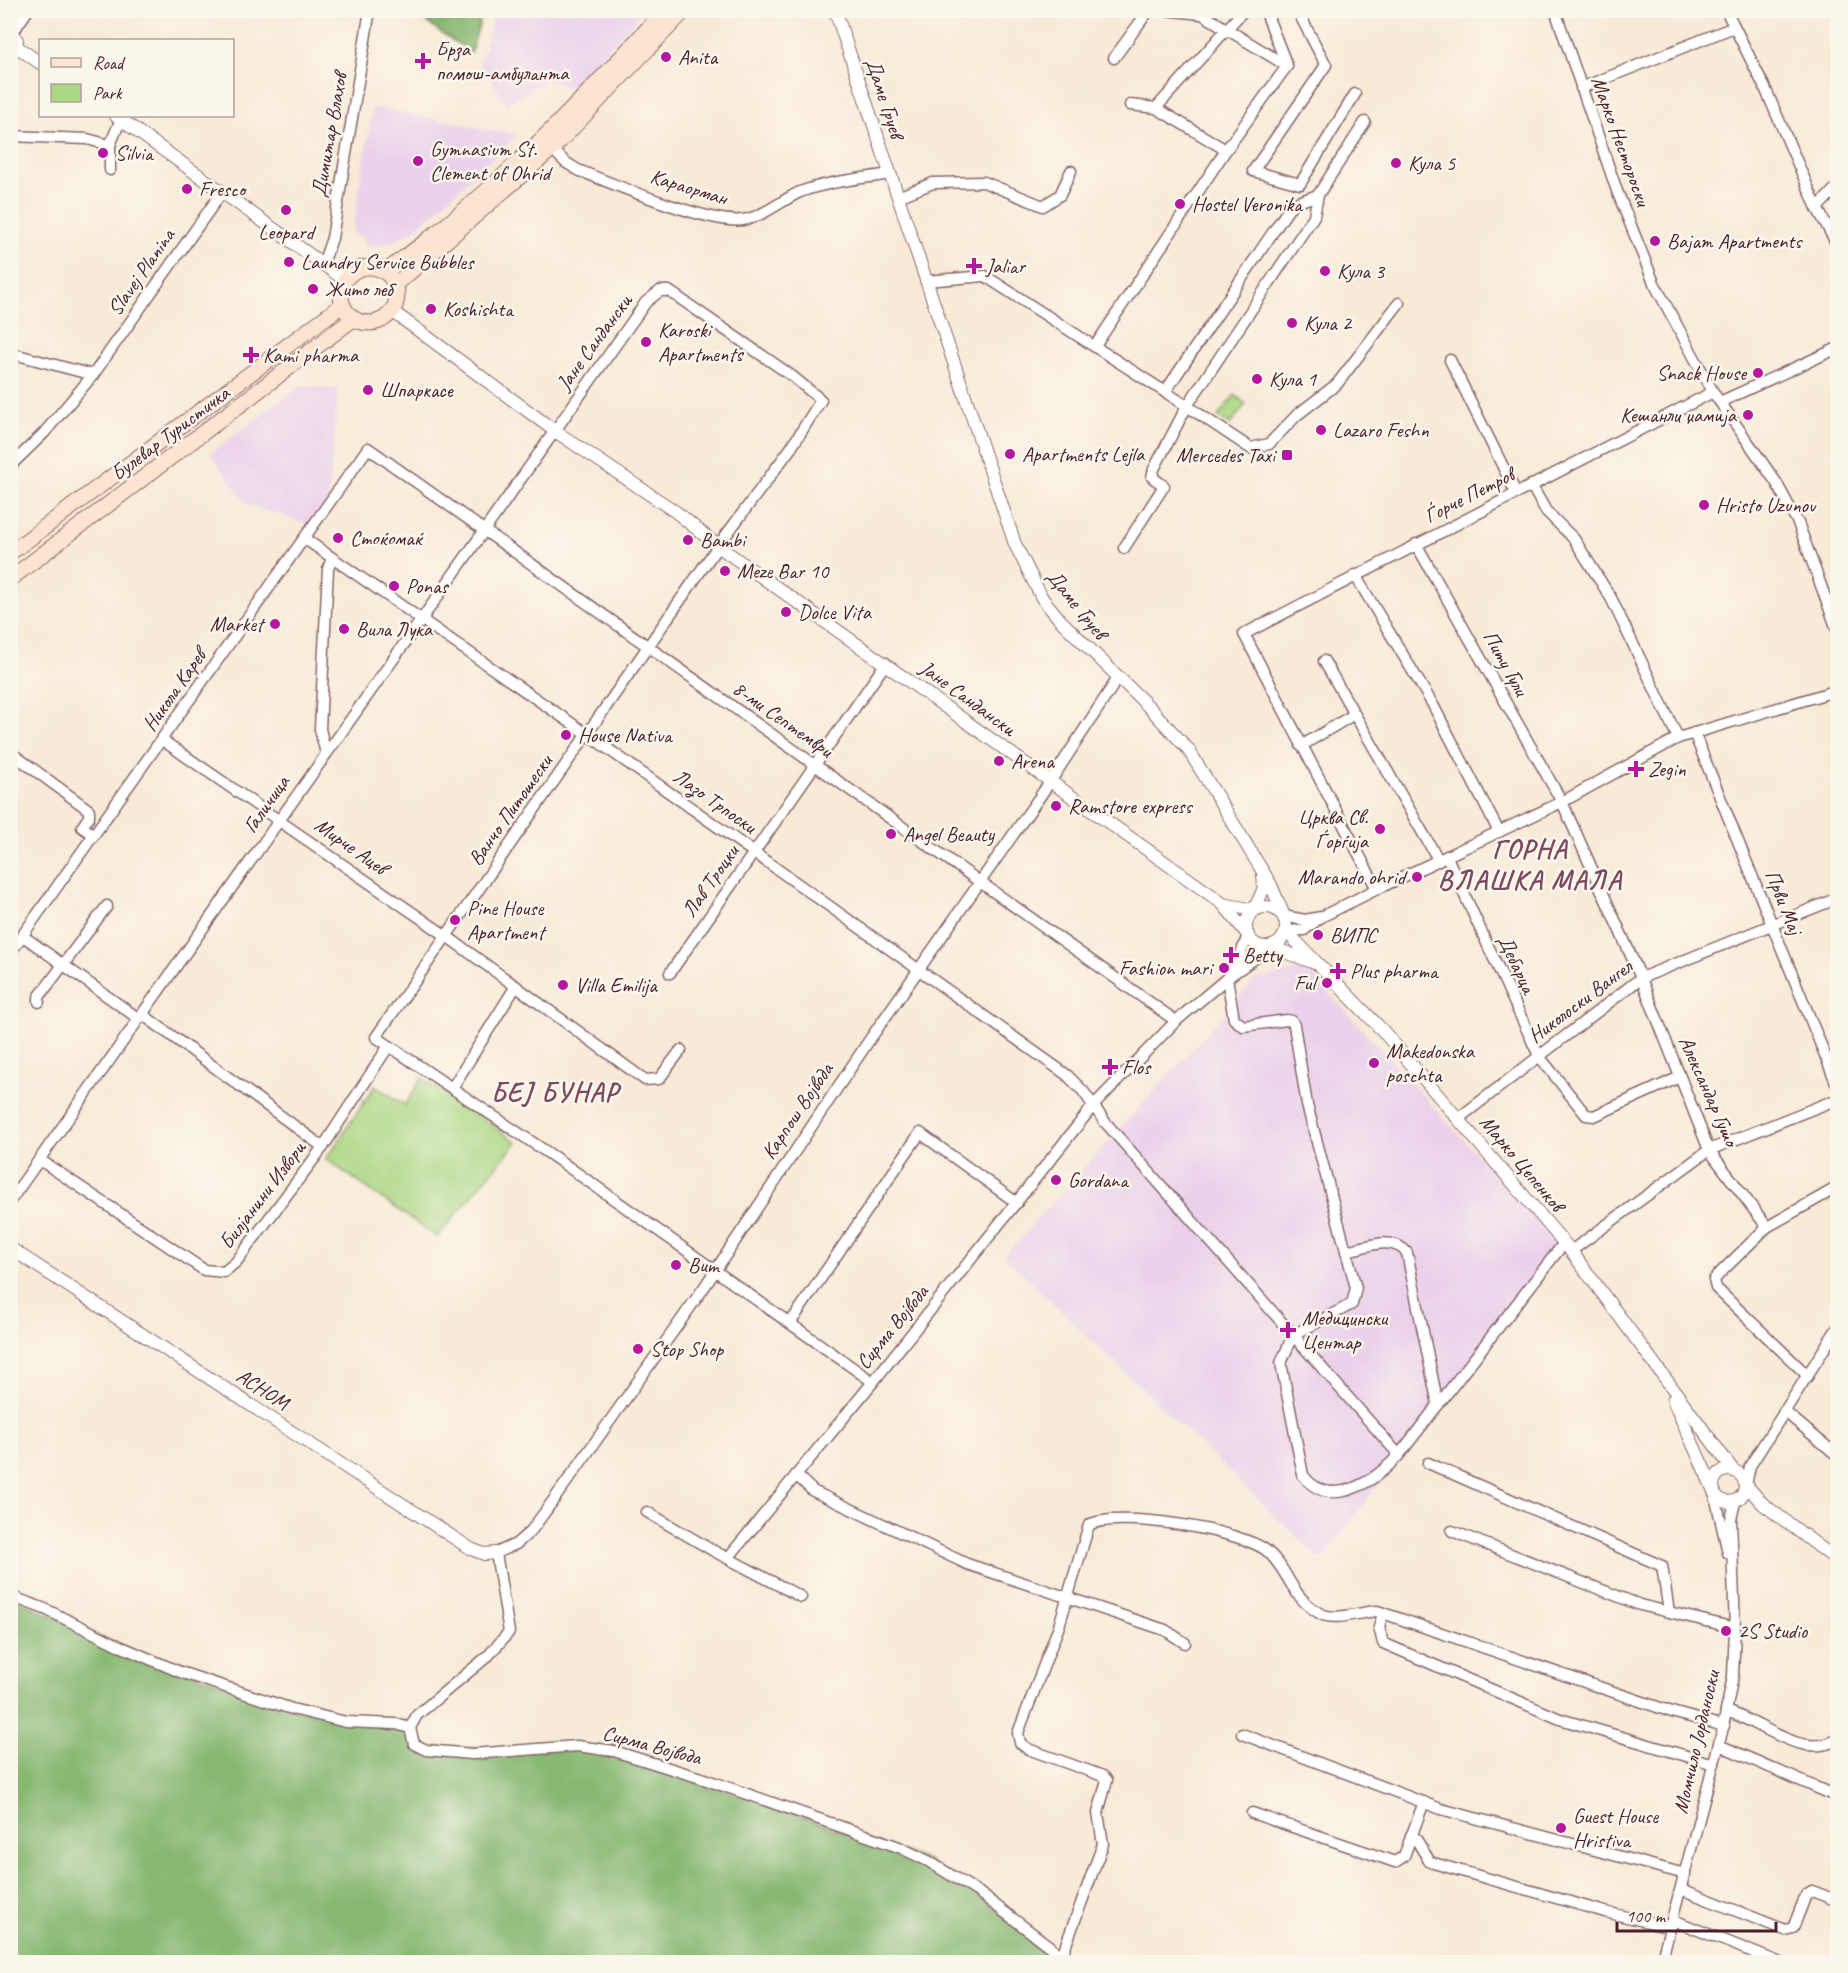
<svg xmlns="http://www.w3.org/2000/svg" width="1848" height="1973" font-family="Caveat,sans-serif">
	<rect width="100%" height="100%" fill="#fbf7ec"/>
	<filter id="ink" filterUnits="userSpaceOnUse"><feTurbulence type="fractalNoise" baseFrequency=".0167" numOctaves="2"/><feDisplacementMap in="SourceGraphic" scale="12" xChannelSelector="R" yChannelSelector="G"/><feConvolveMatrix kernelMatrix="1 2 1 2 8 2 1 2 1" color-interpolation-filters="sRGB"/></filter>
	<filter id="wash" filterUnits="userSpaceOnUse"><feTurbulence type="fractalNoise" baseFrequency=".008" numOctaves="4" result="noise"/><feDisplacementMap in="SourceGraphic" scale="24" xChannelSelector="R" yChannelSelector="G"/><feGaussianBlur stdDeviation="1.35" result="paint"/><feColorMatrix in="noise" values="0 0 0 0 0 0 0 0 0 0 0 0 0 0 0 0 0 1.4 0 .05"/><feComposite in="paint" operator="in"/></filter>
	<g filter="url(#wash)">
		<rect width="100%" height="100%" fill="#f8ead7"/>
		<g fill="#ebd1eb">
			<path d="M495 10H644V11L572 88 547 79 507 104 480 64Z"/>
			<path d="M373 107 517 135 417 228 389 244 366 248 362 237 352 233Z"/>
			<path d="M302 385 338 389 328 504 313 526 247 504 210 453Z"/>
			<path d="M1307 969 1560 1245 1321 1560 1004 1256 1256 979Z"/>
		</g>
		<g fill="#aad784" stroke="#7a7b58" stroke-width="1.5">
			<path d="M1235 395 1246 404 1230 425 1218 416Z"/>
			<path d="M422 1078 517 1142 437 1237 326 1159 375 1086 405 1105Z"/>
		</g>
		<g fill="#87b872" stroke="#686c4e" stroke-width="1.5">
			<path d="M414 11H483L471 53C452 38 430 28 414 11Z"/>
			<path d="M10 1596 122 1647 292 1709 410 1728 419 1747 614 1751 928 1861 1070 1962H11Z"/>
		</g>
	</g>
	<g filter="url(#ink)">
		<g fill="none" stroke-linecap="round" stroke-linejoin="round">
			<defs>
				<g id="minor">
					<path d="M1164 10 1202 14 1287 66"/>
					<path d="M1297 10 1326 65 1253 171 1300 184 1355 94"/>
					<path d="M1555 10 1617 191 1654 283 1713 392 1776 482 1798 523 1838 632"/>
					<path d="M1726 10 1766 90 1817 208 1838 246"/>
					<path d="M13 32 28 10"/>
					<path d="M1114 58 1149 10"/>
					<path d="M1581 88 1734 27"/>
					<path d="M1130 105 1156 108 1226 150"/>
					<path d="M1156 108 1244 10"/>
					<path d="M10 136 87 139 110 145"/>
					<path d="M552 149 565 162 578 170C613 184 710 225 743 220 763 217 782 200 800 192 829 181 860 179 890 174"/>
					<path d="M110 170V145L121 119"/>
					<path d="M898 197 933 183 984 182 1043 206 1060 195 1071 171"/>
					<path d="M1817 208 1838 186"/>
					<path d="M323 264 332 238 370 10"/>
					<path d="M926 281 985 276 1187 406 1314 216 1318 195 1365 122"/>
					<path d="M1095 346 1226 150 1287 66 1265 10"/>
					<path d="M10 353 93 375 44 433 10 466"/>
					<path d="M1450 360 1516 493"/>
					<path d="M93 375 222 192"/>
					<path d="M1165 392 1292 204 1318 195"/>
					<path d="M1720 402 1838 348"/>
					<path d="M1531 485 1546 511 1574 539 1611 598 1678 738"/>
					<path d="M305 539 587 734 1067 1075 1083 1091 1105 1122 1399 1455 1564 1243"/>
					<path d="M1416 544 1562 802 1641 978 1709 1150 1767 1227 1719 1274 1714 1280 1716 1288 1808 1376"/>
					<path d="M1124 548 1164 486 1152 477 1154 469 1187 406 1250 448 1269 444 1297 415 1337 384 1399 303"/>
					<path d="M1355 575 1433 705 1499 832"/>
					<path d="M1324 661 1439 861"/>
					<path d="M1694 733 1838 1087"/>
					<path d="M162 740 445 935 645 1080 659 1079 681 1050"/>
					<path d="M1301 746 1353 715"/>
					<path d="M10 752 89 810V817L82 827 94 835"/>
					<path d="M326 754 320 729 328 569 332 558"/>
					<path d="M1447 857 1539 1056 1586 1115 1594 1116 1680 1077"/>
					<path d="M1377 889 1244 634 1713 392"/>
					<path d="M1284 916 1305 920 1321 917"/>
					<path d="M1286 931 1304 930 1321 917 1377 889 1562 802 1678 738 1838 690"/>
					<path d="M1248 935 1239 959 1227 978 1234 1019 1243 1026 1287 1020 1292 1021 1294 1025 1307 1105 1356 1288 1352 1304 1293 1335 1281 1363 1303 1475C1330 1512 1375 1481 1399 1455"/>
					<path d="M23 936 139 1019"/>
					<path d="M10 953 368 448 1176 1021"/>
					<path d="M670 973 886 663"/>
					<path d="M39 1002V997L107 906"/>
					<path d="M142 1014 323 1147"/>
					<path d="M452 1088 516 986"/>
					<path d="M1459 1118 1641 978 1838 898"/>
					<path d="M40 1160 204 1270 224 1272 236 1262 323 1147 388 1047"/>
					<path d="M10 1201 646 302 660 291H669L792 376 821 400 791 448 718 546 376 1037 557 1159 873 1382"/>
					<path d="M1767 1227 1838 1187"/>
					<path d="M1346 1251C1367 1247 1392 1235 1407 1253L1438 1405"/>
					<path d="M1571 1251 1709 1150 1838 1099"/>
					<path d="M791 1322 920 1133 1017 1203"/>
					<path d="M1784 1411 1838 1456"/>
					<path d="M1428 1463 1662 1566 1669 1612"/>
					<path d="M796 1475 813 1491 967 1564 1165 1630 1185 1643"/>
					<path d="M1746 1485 1750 1466 1838 1327"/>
					<path d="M1714 1491 1728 1553"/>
					<path d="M647 1512 712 1550 801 1597"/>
					<path d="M1452 1531 1640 1605 1735 1628"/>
					<path d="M728 1558 873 1382 1094 1105 1176 1021 1227 978 1271 947"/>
					<path d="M10 1596 45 1609 122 1647 180 1672 292 1709 346 1722 396 1724 410 1728"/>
					<path d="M1383 1613 1379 1627 1383 1643 1560 1719 1714 1764"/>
					<path d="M1726 1711C1761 1721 1802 1761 1838 1739"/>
					<path d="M1242 1734 1441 1809 1685 1874"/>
					<path d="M1719 1745 1838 1797"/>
					<path d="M1252 1813 1395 1862 1404 1856 1424 1802"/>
					<path d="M1411 1835 1416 1839 1430 1862 1605 1912 1671 1927"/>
					<path d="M1681 1889 1785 1930 1793 1928 1806 1895 1812 1891 1838 1901"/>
					<path d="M1673 1920 1778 1962"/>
					<path d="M1061 1958 1103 1844 1098 1813 1107 1780 1103 1776 1028 1749 1020 1743 1018 1733 1059 1626 1089 1525C1117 1510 1242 1530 1267 1551 1290 1571 1289 1595 1319 1613 1333 1622 1361 1612 1377 1611L1675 1713 1724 1726"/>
					<path d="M1070 1962 978 1892 928 1861 899 1847 701 1778 614 1751 577 1746 472 1754 426 1750 414 1744 410 1728 417 1715 488 1656 509 1632 496 1553 516 1544 531 1531 576 1469 703 1289 868 1042 1050 782 1118 678"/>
					<path d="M1661 1962 1722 1732 1733 1676 1735 1628 1731 1519 1735 1502"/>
				</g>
				<g id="tertiary">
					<path d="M835 10 1015 544 1042 598 1061 621 1149 707 1188 749 1271 885 1284 916"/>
					<path d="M10 31 17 40 12 50"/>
					<path d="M16 46 40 63"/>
					<path d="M116 116 345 280"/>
					<path d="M392 311 555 431 676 512 718 546 1211 895 1223 904 1248 935"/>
					<path d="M1223 904 1254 910 1264 888 1263 874"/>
					<circle cx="1266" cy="927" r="20"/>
					<path d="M1286 931 1383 1031 1571 1251 1733 1470"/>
					<path d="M1271 947 1315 963"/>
					<path d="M10 1248 471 1549 484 1554 496 1553"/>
					<path d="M1673 1400 1714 1491"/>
					<circle cx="1729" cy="1486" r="16"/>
					<path d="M1746 1485 1763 1504 1838 1561"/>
				</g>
				<g id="secondary">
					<circle cx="369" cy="295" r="28"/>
					<path d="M385 272C399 261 414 251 429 239 515 172 591 91 665 10"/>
					<path d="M395 285 555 146 685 10"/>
					<path d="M10 553 342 305"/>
					<path d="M10 579 353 319"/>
				</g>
			</defs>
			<use href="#minor" stroke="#876667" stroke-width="13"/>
			<use href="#tertiary" stroke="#876667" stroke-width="14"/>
			<use href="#secondary" stroke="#876667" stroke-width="17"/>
			<use href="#minor" stroke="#fff" stroke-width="10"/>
			<use href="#tertiary" stroke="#fff" stroke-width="12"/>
			<use href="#secondary" stroke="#fde4d1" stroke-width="15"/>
		</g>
	</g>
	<g fill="#b5179e" stroke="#fbf7ec" stroke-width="2">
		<circle cx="666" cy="57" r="6"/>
		<path d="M420 52h6v6h6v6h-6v6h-6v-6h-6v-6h6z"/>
		<circle cx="103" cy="153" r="6"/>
		<circle cx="418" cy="161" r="6"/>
		<circle cx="1396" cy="163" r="6"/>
		<circle cx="187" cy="189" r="6"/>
		<circle cx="1180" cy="204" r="6"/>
		<circle cx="286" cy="210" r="6"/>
		<circle cx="1655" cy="241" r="6"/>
		<circle cx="289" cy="262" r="6"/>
		<path d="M971 257h6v6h6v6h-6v6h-6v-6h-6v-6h6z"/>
		<circle cx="1325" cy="271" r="6"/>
		<circle cx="313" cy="289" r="6"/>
		<circle cx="431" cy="309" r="6"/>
		<circle cx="1292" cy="323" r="6"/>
		<circle cx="646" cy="342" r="6"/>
		<path d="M248 346h6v6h6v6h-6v6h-6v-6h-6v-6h6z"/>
		<circle cx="1758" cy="373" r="6"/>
		<circle cx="1257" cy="379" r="6"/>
		<circle cx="368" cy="390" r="6"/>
		<circle cx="1748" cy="415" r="6"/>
		<circle cx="1321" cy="430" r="6"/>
		<circle cx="1010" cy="454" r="6"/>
		<rect x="1281" y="449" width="12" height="12" rx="3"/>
		<circle cx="1704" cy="505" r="6"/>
		<circle cx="338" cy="538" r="6"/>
		<circle cx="688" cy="540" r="6"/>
		<circle cx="725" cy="571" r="6"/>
		<circle cx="394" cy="586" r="6"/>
		<circle cx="786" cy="612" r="6"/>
		<circle cx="275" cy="624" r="6"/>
		<circle cx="344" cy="629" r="6"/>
		<circle cx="566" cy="735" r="6"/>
		<circle cx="999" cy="761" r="6"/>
		<path d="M1633 760h6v6h6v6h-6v6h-6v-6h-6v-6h6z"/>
		<circle cx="1056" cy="806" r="6"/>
		<circle cx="1380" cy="829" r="6"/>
		<circle cx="891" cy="834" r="6"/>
		<circle cx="1417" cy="877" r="6"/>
		<circle cx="455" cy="920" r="6"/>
		<circle cx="1318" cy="935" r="6"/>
		<path d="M1228 946h6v6h6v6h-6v6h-6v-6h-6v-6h6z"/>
		<circle cx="1224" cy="968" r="6"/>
		<path d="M1335 962h6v6h6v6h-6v6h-6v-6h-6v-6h6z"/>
		<circle cx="1327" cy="983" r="6"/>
		<circle cx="563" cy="985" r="6"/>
		<circle cx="1374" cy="1063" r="6"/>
		<path d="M1107 1058h6v6h6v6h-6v6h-6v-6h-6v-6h6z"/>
		<circle cx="1056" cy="1180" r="6"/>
		<circle cx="676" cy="1265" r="6"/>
		<path d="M1285 1321h6v6h6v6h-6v6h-6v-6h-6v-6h6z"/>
		<circle cx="638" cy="1349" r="6"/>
		<circle cx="1726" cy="1631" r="6"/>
		<circle cx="1561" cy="1828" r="6"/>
	</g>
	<g text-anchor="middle" stroke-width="5" stroke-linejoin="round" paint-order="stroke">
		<g font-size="21" fill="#4a1f2b" stroke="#fbf7ec" text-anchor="start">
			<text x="436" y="56">Брза<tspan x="436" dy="24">помош-амбуланта</tspan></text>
			<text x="678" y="64">Anita</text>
			<text x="430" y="156">Gymnasium St.<tspan x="430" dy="24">Clement of Ohrid</tspan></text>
			<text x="115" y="160">Silvia</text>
			<text x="1408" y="170">Кула 5</text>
			<text x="199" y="196">Fresco</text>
			<text x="1192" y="211">Hostel Veronika</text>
			<text x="286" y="239" text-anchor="middle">Leopard</text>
			<text x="1667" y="248">Bajam Apartments</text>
			<text x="301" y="269">Laundry Service Bubbles</text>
			<text x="986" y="273">Jaliar</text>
			<text x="1337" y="278">Кула 3</text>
			<text x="325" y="296">Жито леб</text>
			<text x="443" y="316">Koshishta</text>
			<text x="1304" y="330">Кула 2</text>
			<text x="658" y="337">Karoski<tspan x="658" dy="24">Apartments</tspan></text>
			<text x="263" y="362">Kami pharma</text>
			<text x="1746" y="380" text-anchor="end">Snack House</text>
			<text x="1269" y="386">Кула 1</text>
			<text x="380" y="397">Шпаркасе</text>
			<text x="1736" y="422" text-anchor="end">Кешанли џамија</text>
			<text x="1333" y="437">Lazaro Feshn</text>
			<text x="1022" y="461">Apartments Lejla</text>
			<text x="1275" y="462" text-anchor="end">Mercedes Taxi</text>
			<text x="1716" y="512">Hristo Uzunov</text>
			<text x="350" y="545">Стоќомаќ</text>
			<text x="700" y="547">Bambi</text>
			<text x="737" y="578">Meze Bar 10</text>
			<text x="406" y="593">Ponas</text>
			<text x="798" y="619">Dolce Vita</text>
			<text x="263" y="631" text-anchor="end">Market</text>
			<text x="356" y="636">Вила Лука</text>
			<text x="578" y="742">House Nativa</text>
			<text x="1011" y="768">Arena</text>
			<text x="1648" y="776">Zegin</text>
			<text x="1068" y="813">Ramstore express</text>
			<text x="1368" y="824" text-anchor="end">Црква Св.<tspan x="1368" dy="24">Ѓoрѓијa</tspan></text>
			<text x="903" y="841">Angel Beauty</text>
			<text x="1405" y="884" text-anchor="end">Marando ohrid</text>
			<text x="467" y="915">Pine House<tspan x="467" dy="24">Apartment</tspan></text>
			<text x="1330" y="942">ВИПС</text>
			<text x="1243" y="962">Betty</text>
			<text x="1212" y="975" text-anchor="end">Fashion mari</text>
			<text x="1350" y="978">Plus pharma</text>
			<text x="1315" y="990" text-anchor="end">Ful</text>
			<text x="575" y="992">Villa Emilija</text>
			<text x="1386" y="1058">Makedonska<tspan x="1386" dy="24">poschta</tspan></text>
			<text x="1122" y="1074">Flos</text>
			<text x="1068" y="1187">Gordana</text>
			<text x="688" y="1272">Bum</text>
			<text x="1302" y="1325">Медицински<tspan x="1302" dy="24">Центар</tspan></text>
			<text x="650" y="1356">Stop Shop</text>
			<text x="1738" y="1638">2S Studio</text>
			<text x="1573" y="1823">Guest House<tspan x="1573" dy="24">Hristiva</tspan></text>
		</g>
		<g font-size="21" fill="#4a1f2b" stroke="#fbf7ec">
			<text transform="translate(885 98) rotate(72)" y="7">Даме Груев</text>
			<text transform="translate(329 135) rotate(-80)" y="7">Димитар Влахов</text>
			<text transform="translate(1621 141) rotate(70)" y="7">Марко Нестороски</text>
			<text transform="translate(689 187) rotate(17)" y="7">Караорман</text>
			<text transform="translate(141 272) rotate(-55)" y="7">Slavej Planina</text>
			<text transform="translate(594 342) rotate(-54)" y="7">Јане Сандански</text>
			<text transform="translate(170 433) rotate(-37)" y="7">Булевар Туристичка</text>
			<text transform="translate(1469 495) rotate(-27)" y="7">Ѓорче Петров</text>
			<text transform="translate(1077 604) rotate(51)" y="7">Даме Груев</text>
			<text transform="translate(1506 663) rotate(61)" y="7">Питу Гули</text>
			<text transform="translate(174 690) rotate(-55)" y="7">Никола Карев</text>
			<text transform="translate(968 698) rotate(36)" y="7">Јане Сандански</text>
			<text transform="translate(783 719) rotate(35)" y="7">8-ми Септември</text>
			<text transform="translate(715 801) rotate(35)" y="7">Лазо Трпоски</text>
			<text transform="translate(266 804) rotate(-55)" y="7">Галичица</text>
			<text transform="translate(510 810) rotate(-55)" y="7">Ванчо Питошески</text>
			<text transform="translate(351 846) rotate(35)" y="7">Мирче Ацев</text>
			<text transform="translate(710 881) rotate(-55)" y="7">Лав Троцки</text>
			<text transform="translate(1784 902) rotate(68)" y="7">Први Мај</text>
			<text transform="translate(1517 964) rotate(65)" y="7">Дебарца</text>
			<text transform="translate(1580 1001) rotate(-37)" y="7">Николоски Вангел</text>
			<text transform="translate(1709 1091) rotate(66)" y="7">Александар Гушо</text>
			<text transform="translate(797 1111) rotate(-56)" y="7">Карпош Војвода</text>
			<text transform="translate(1522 1163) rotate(50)" y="7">Марко Цепенков</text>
			<text transform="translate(262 1195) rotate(-53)" y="7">Билјанини Извори</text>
			<text transform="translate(892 1327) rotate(-51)" y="7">Сирма Војвода</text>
			<text transform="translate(263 1389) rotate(33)" y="7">АСНОМ</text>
			<text transform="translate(1696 1742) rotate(-77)" y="7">Момчило Јорданоски</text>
			<text transform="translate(652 1745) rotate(15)" y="7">Сирма Војвода</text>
		</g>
		<g font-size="27" font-weight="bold" letter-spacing="1.5" fill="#7d4a62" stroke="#fbf7ec">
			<text x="1530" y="858">ГОРНА<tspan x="1530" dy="31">ВЛАШКА МАЛА</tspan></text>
			<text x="555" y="1101">БЕЈ БУНАР</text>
		</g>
	</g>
	<rect width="1848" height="1973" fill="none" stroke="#fbf7ec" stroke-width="36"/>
	<rect x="39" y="39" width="195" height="78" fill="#fbf7ec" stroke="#b4a19f" stroke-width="1.5"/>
	<rect x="51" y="58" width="30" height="9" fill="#fde4d1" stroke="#b4a19f" stroke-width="1.5"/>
	<text x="93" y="69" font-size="18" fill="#4a1f2b">Road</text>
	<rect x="51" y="84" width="30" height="18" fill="#aad784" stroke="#b4a19f" stroke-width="1.5"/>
	<text x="93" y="99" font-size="18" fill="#4a1f2b">Park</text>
	<path d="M1617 1922v9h159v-9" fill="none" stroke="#4a1f2b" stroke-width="3"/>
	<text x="1626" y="1922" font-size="18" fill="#4a1f2b" stroke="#fbf7ec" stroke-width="4.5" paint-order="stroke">100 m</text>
</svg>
